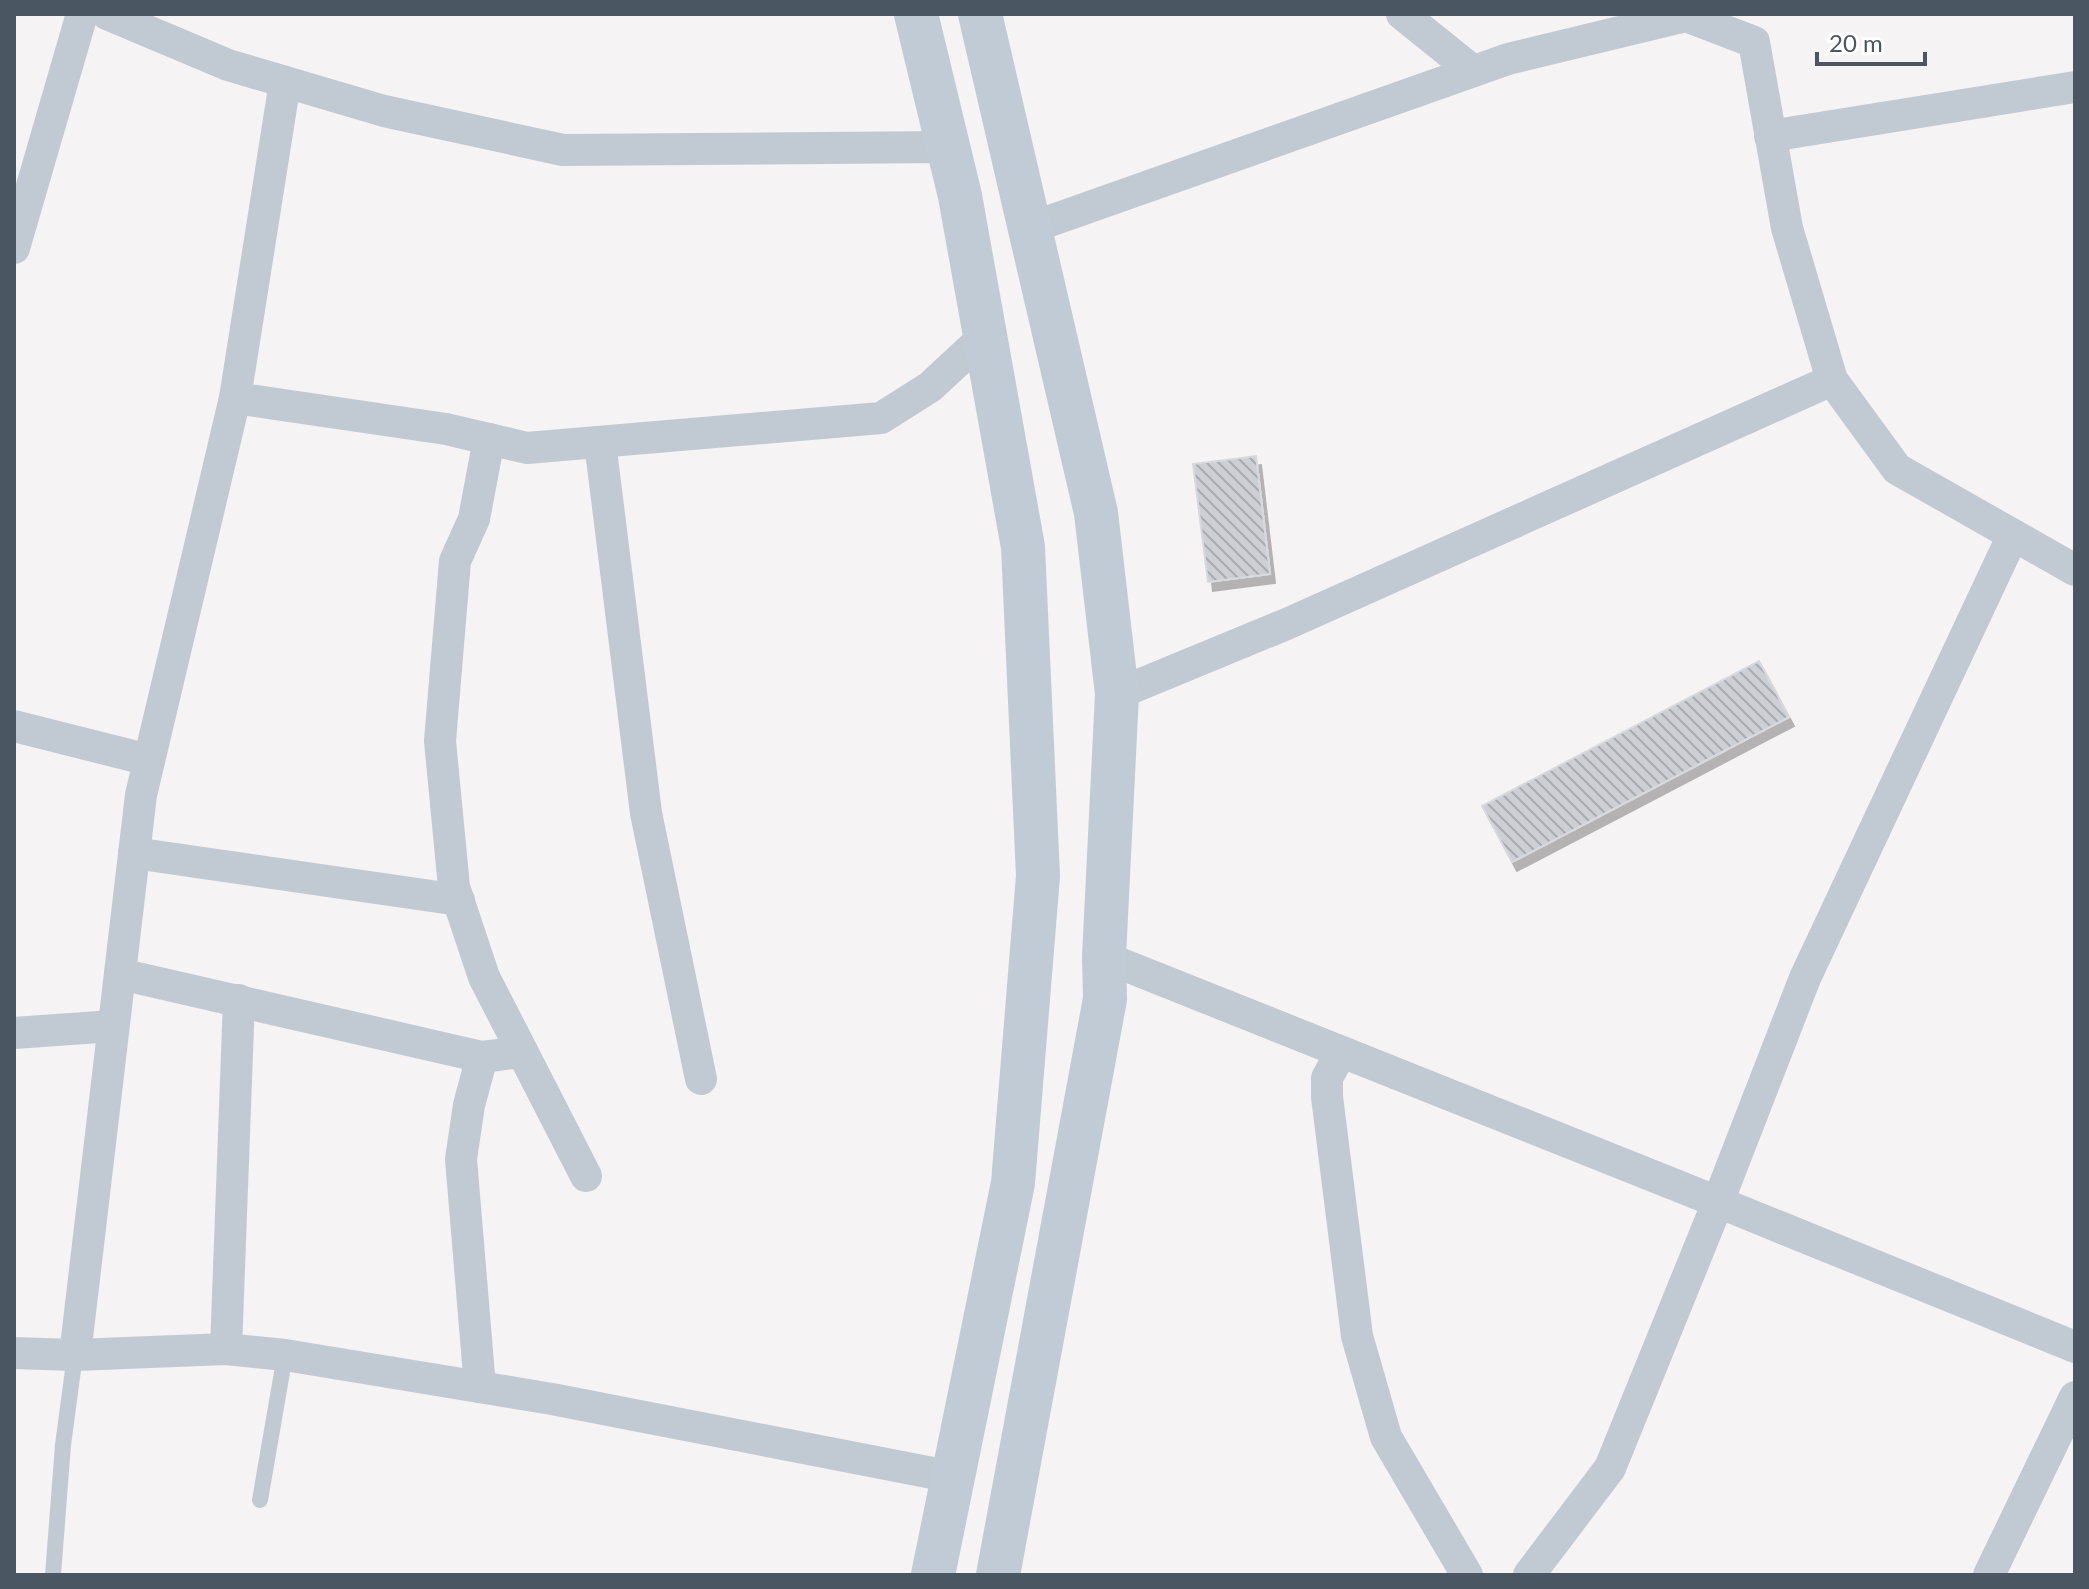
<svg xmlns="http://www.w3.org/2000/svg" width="2089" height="1589" font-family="Lato,sans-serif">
	<defs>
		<pattern id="building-back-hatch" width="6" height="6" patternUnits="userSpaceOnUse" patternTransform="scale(2)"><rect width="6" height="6" fill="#cdcfd5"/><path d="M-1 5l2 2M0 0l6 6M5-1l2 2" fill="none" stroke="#a8abb0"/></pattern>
		<filter id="shadow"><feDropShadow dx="5" dy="9" stdDeviation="0" flood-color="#0004"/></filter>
	</defs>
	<rect width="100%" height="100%" fill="#f5f3f3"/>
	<g fill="url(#building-back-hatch)" stroke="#d7d9de" stroke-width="2" filter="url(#shadow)">
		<path d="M1256 456 1270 574 1208 582 1193 464Z"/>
		<path d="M1759 661 1789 717 1512 862 1482 806Z"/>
	</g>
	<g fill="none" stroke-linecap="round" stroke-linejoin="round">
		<g stroke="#c1cad2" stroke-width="16">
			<path d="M260 1500 285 1355"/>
			<path d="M53 1575 63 1445 75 1355"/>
		</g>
		<g stroke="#c1cad2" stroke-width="32">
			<path d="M107 14 228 65 384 111 563 150 948 147"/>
			<path d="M1402 14 1473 71"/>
			<path d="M1770 136 2075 87"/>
			<path d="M1030 228 1508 59 1686 16 1754 42 1787 228 1832 380 1897 469 2075 570"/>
			<path d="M14 248 82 14"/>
			<path d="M235 398 446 429 527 448 881 418 930 387 985 336"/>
			<path d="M489 439 474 519 455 561 440 741 454 887 484 977 586 1176"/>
			<path d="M600 442 646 813 701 1079"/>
			<path d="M1117 694 1289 623 1832 380"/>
			<path d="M14 726 149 760"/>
			<path d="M134 853 459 900"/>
			<path d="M1104 957 1718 1202 2075 1347"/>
			<path d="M120 974 482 1057 522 1052"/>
			<path d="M14 1033 113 1026"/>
			<path d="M1341 1052 1327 1078V1097L1357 1336 1386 1437 1467 1575"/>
			<path d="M226 1349 239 1000"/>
			<path d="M14 1353 75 1355 226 1349 285 1355 552 1399 953 1477"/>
			<path d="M75 1355 141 795 235 398 285 82"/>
			<path d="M480 1387 461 1159 469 1105 482 1057"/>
			<path d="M1529 1575 1610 1468 1718 1202 1805 978 2013 535"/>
			<path d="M1989 1575 2075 1397"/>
		</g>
		<g stroke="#c1cbd6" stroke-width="44">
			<path d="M916 14 960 196 1023 547 1038 876 1013 1183 933 1575"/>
			<path d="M980 14 1096 513 1117 694 1104 957 1105 999 998 1575"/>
		</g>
	</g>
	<rect width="2089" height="1589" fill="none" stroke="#4a5661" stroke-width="32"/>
	<path d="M1817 52v12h108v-12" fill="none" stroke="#4a5661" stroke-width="4"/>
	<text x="1829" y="52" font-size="24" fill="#4a5661" stroke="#ffffff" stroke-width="6" paint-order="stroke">20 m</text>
</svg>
